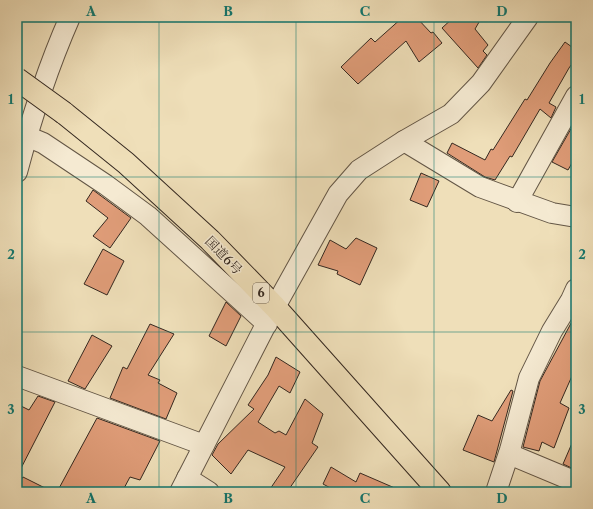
<svg xmlns="http://www.w3.org/2000/svg" width="593" height="509" font-family="'Libre Caslon Text','Noto Serif JP',serif">
	<rect width="100%" height="100%" fill="#efdfb9"/>
	<filter id="stains"><feTurbulence type="fractalNoise" baseFrequency=".005" numOctaves="4"/><feColorMatrix values="0 0 0 0 .2 0 0 0 0 .09 0 0 0 0 .02 0 0 0 .5 -.17"/></filter>
	<radialGradient id="worn" r=".72"><stop offset=".6" stop-color="#630" stop-opacity="0"/><stop offset="1" stop-color="#630" stop-opacity=".3"/></radialGradient>
	<g fill="#e09d79" stroke="#342820">
		<path d="M403 17H416L431 33 433 32 442 43 419 62 406 41 358 84 341 67 371 38 375 42Z"/>
		<path d="M454 17H482L475 29 488 45 483 51 487 55 478 68 442 28Z"/>
		<path d="M565 42 576 50V58L569 68 549 103 556 107 551 118 540 109 512 157 510 156 495 180 485 177 447 153 452 143 485 160 491 149 493 150 525 99 527 100 550 63Z"/>
		<path d="M576 120V156L568 170 552 162Z"/>
		<path d="M421 173 439 181 427 207 410 200Z"/>
		<path d="M93 190 131 218 110 248 93 236 108 218 86 201Z"/>
		<path d="M356 238 377 248 360 285 337 274 338 271 318 265 330 240 346 249Z"/>
		<path d="M103 249 124 261 107 295 84 284Z"/>
		<path d="M226 302 241 316 226 346 209 336Z"/>
		<path d="M576 314V367L560 403 569 408 554 448 542 442 539 451 523 447 540 381Z"/>
		<path d="M150 324 174 334 148 375 160 380 158 383 177 393 166 419 110 398 123 367 127 369Z"/>
		<path d="M92 335 112 346 85 389 68 381Z"/>
		<path d="M276 357 300 372 290 393 279 386 258 422 275 433 279 431 286 435 305 399 323 414 312 443 318 447 287 492H268L285 467 248 450 231 474 212 455 218 444 254 409 248 405 268 375Z"/>
		<path d="M511 390 513 391 494 462 463 450 478 415 492 421Z"/>
		<path d="M38 396 55 402 17 476V413L21 406 29 410Z"/>
		<path d="M97 418 160 441 140 480 130 477 122 492H57Z"/>
		<path d="M576 434V470L563 464Z"/>
		<path d="M331 467 356 482 360 473 404 492H338L323 484Z"/>
		<path d="M23 477 53 492H17V485Z"/>
	</g>
	<g fill="none" stroke-linecap="round" stroke-linejoin="round">
		<defs>
			<g id="minor">
				<path d="M26 136 43 143 106 185 148 216 267 324"/>
				<path d="M404 141 480 187 552 213 576 217"/>
				<path d="M17 172C31 119 48 67 70 17"/>
				<path d="M517 202 576 96"/>
				<path d="M17 376 204 445"/>
				<path d="M509 454 576 482"/>
				<path d="M187 478 209 492"/>
				<path d="M180 492 275 307 338 194 359 170 404 141 451 114 481 83 528 17"/>
				<path d="M496 492 510 450 529 378 552 331 571 300 576 289"/>
			</g>
			<path id="highway" d="M64 113 126 163 210 240 275 307 440 492"/>
		</defs>
		<use href="#minor" stroke="#635646" stroke-width="22"/>
		<use href="#highway" stroke="#342820" stroke-width="24"/>
		<use href="#minor" stroke="#f5ead2" stroke-width="20"/>
		<use href="#highway" stroke="#efdfb9" stroke-width="22"/>
		<defs>
			<path id="highway-bridge" d="M17 79 64 113"/>
		</defs>
		<use href="#highway-bridge" stroke="#342820" stroke-width="24" stroke-linecap="butt"/>
		<use href="#highway-bridge" stroke="#efdfb9" stroke-width="22"/>
	</g>
	<path fill="none" stroke="#0f766e" stroke-width="1" stroke-opacity="0.55" d="M159 17V492M296 17V492M434 17V492M17 177H576M17 332H576"/>
	<g text-anchor="middle" stroke-width="3" stroke-linejoin="round" paint-order="stroke">
		<rect fill="#f5ead2" stroke="#6e6255" stroke-width="1" x="253" y="283" width="16" height="20" rx="3"/>
		<g font-size="12" font-weight="bold" fill="#342820">
			<text x="261" y="297">6</text>
		</g>
		<g font-size="13" fill="#342820" stroke="#f5ead2">
			<text transform="translate(224 255) rotate(46)" y="5">国道6号</text>
		</g>
	</g>
	<rect width="593" height="509" fill="none" stroke="#efdfb9" stroke-width="44"/>
	<rect x="22" y="22" width="549" height="465" fill="none" stroke="#0f766e" stroke-width="1.5"/>
	<g font-size="13" text-anchor="middle" font-weight="bold" fill="#0f766e">
		<text x="91" y="16">A</text>
		<text x="228" y="16">B</text>
		<text x="365" y="16">C</text>
		<text x="502" y="16">D</text>
		<text x="11" y="104">1</text>
		<text x="582" y="104">1</text>
		<text x="11" y="259">2</text>
		<text x="582" y="259">2</text>
		<text x="11" y="414">3</text>
		<text x="582" y="414">3</text>
		<text x="91" y="503">A</text>
		<text x="228" y="503">B</text>
		<text x="365" y="503">C</text>
		<text x="502" y="503">D</text>
	</g>
	<rect width="100%" height="100%" filter="url(#stains)"/>
	<rect width="100%" height="100%" fill="url(#worn)"/>
</svg>
